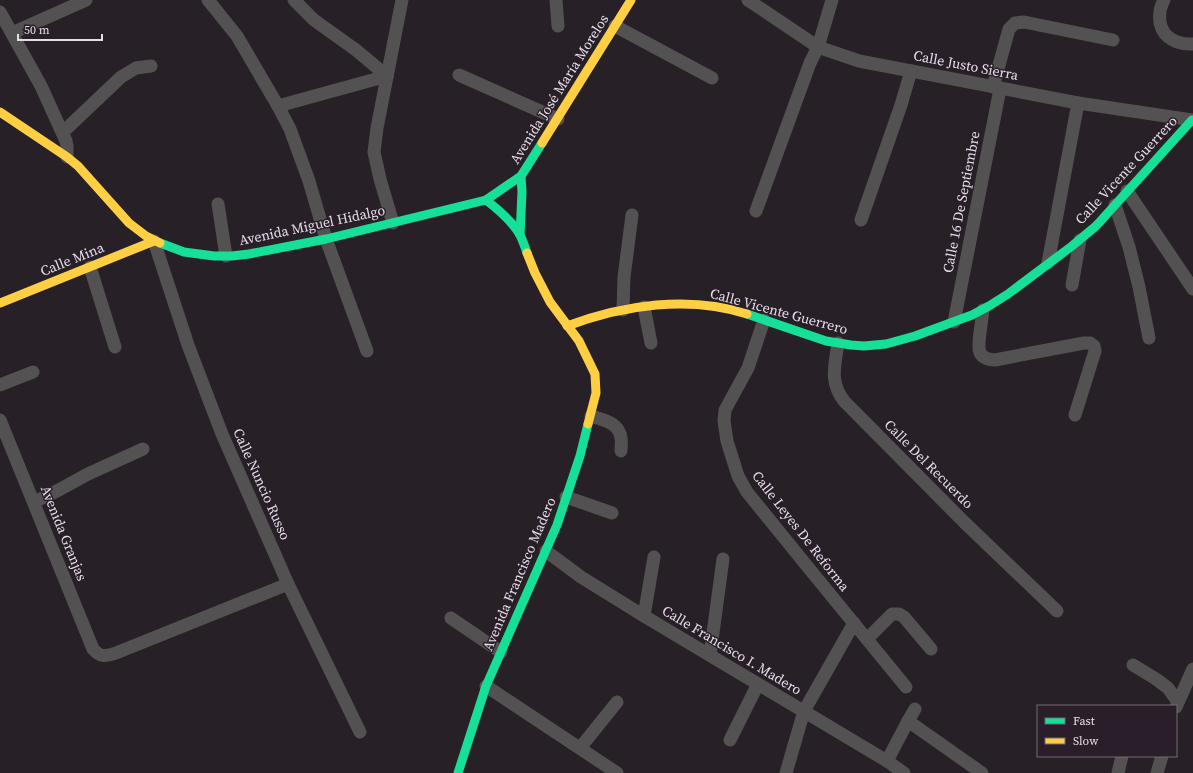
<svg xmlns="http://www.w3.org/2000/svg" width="1193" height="773" font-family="'Source Serif 4',serif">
	<rect width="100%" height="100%" fill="#272127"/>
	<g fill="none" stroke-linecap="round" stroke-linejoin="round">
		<g stroke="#545152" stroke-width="13">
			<path d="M208 0 237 36 278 106 290 129 309 181 326 239 367 351"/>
			<path d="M294 0 314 20 356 50 387 76"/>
			<path d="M556 0 558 26"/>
			<path d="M748 0 818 47 859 61 1078 103 1193 120"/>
			<path d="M1164 0C1162 4 1160 8 1160 12 1157 34 1173 45 1193 44"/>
			<path d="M0 12 41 86 66 141 67 146V157"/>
			<path d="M615 26 712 78"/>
			<path d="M12 33 86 0"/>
			<path d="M459 75 558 119"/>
			<path d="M993 87 1009 29 1015 23 1024 22 1113 40"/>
			<path d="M278 106 387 76"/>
			<path d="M63 132 121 77 136 68 151 66"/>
			<path d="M1127 191 1193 289"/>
			<path d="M218 204 226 256"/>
			<path d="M1115 205 1129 247 1139 287 1149 338"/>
			<path d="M756 211 810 63 818 47 832 0"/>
			<path d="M861 220 901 105 911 71"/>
			<path d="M393 223 380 179 374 152 377 128 402 0"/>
			<path d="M154 241 188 345 222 434 288 584 360 732"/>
			<path d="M1048 263 1078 103"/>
			<path d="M90 267 115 347"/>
			<path d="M1072 285 1080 240"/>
			<path d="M644 307 651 343"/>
			<path d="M623 310 624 277 632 215"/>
			<path d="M983 310C982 318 981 325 980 333 978 348 976 359 995 360L1084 343H1090L1094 346 1095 351 1075 415"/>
			<path d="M764 320 748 368 725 410 724 421 727 441 738 476 747 492 807 566 906 687"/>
			<path d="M954 322 1000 89"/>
			<path d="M838 343C835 366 829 381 844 401L964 522 1057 611"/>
			<path d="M0 385 33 372"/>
			<path d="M591 416C603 420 619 422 621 438 622 442 621 447 621 451"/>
			<path d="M0 420 93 649C101 658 105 656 116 653L288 584"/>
			<path d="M566 497 612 513"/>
			<path d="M34 502 55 492 88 474 143 449"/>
			<path d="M546 551 581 577 644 616 887 761 904 773"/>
			<path d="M644 616 654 557"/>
			<path d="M451 618 501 652"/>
			<path d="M867 639 892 614H899L904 617 931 649"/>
			<path d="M710 655 723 559"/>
			<path d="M1133 665 1156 679 1168 688 1178 702"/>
			<path d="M486 686 617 773"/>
			<path d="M1176 707 1193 669"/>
			<path d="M908 721 982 773"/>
			<path d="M730 740 758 684"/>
			<path d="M580 748 617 702"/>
			<path d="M887 761 908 721 915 709"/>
			<path d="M786 773 804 711 854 623"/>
			<path d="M1118 773 1122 756"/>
			<path d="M1157 773 1162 756"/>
		</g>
		<g stroke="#16e098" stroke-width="9">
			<path d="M486 200C499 210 512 221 520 235 523 241 525 247 527 253"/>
			<path d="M520 235 522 192 521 176"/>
			<path d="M160 243 184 252 214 256H232L249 254 326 239 486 200 521 176 542 143"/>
			<path d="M747 314 826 341 851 345 864 346 886 344 915 336 972 315 989 306 1008 294 1072 246 1096 226 1192 120"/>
			<path d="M458 773 486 686 557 525 580 456 588 424"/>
		</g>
		<g stroke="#ffcf43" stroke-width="9">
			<path d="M0 112 67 157 78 166 129 223 146 236 160 243"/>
			<path d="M542 143 631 0"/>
			<path d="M527 253 535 273 550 302 579 341 595 374 596 393 588 424"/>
			<path d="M0 303 154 241"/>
			<path d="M567 326C623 305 689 295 747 314"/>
		</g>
	</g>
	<g text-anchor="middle" stroke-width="3" stroke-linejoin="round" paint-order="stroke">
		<g font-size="14" fill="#e5dee6" stroke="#291e2a">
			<text transform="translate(966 65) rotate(11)" y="5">Calle Justo Sierra</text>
			<text transform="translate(559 89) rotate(-58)" y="5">Avenida José María Morelos</text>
			<text transform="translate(1126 170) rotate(-47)" y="5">Calle Vicente Guerrero</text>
			<text transform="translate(961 202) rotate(-79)" y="5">Calle 16 De Septiembre</text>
			<text transform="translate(312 225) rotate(-12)" y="5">Avenida Miguel Hidalgo</text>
			<text transform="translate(72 259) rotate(-22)" y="5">Calle Mina</text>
			<text transform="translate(779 311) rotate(15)" y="5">Calle Vicente Guerrero</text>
			<text transform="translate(929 464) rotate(45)" y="5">Calle Del Recuerdo</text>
			<text transform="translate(262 484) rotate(66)" y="5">Calle Nuncio Russo</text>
			<text transform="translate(801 531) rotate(52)" y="5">Calle Leyes De Reforma</text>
			<text transform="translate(64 533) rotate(68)" y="5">Avenida Granjas</text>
			<text transform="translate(519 574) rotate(-67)" y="5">Avenida Francisco Madero</text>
			<text transform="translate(732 650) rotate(31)" y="5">Calle Francisco I. Madero</text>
		</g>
	</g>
	<rect x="1037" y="705" width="140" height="52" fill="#291e2a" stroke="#746b75"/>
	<rect x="1045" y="718" width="20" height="6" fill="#16e098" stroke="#746b75"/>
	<text x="1073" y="725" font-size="12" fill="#e5dee6">Fast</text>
	<rect x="1045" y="738" width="20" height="6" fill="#ffcf43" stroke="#746b75"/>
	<text x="1073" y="745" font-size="12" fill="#e5dee6">Slow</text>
	<path d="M18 34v6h84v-6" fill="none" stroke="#e5dee6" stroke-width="2"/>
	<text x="24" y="34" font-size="12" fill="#e5dee6" stroke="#291e2a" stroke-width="3" paint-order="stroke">50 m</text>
</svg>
